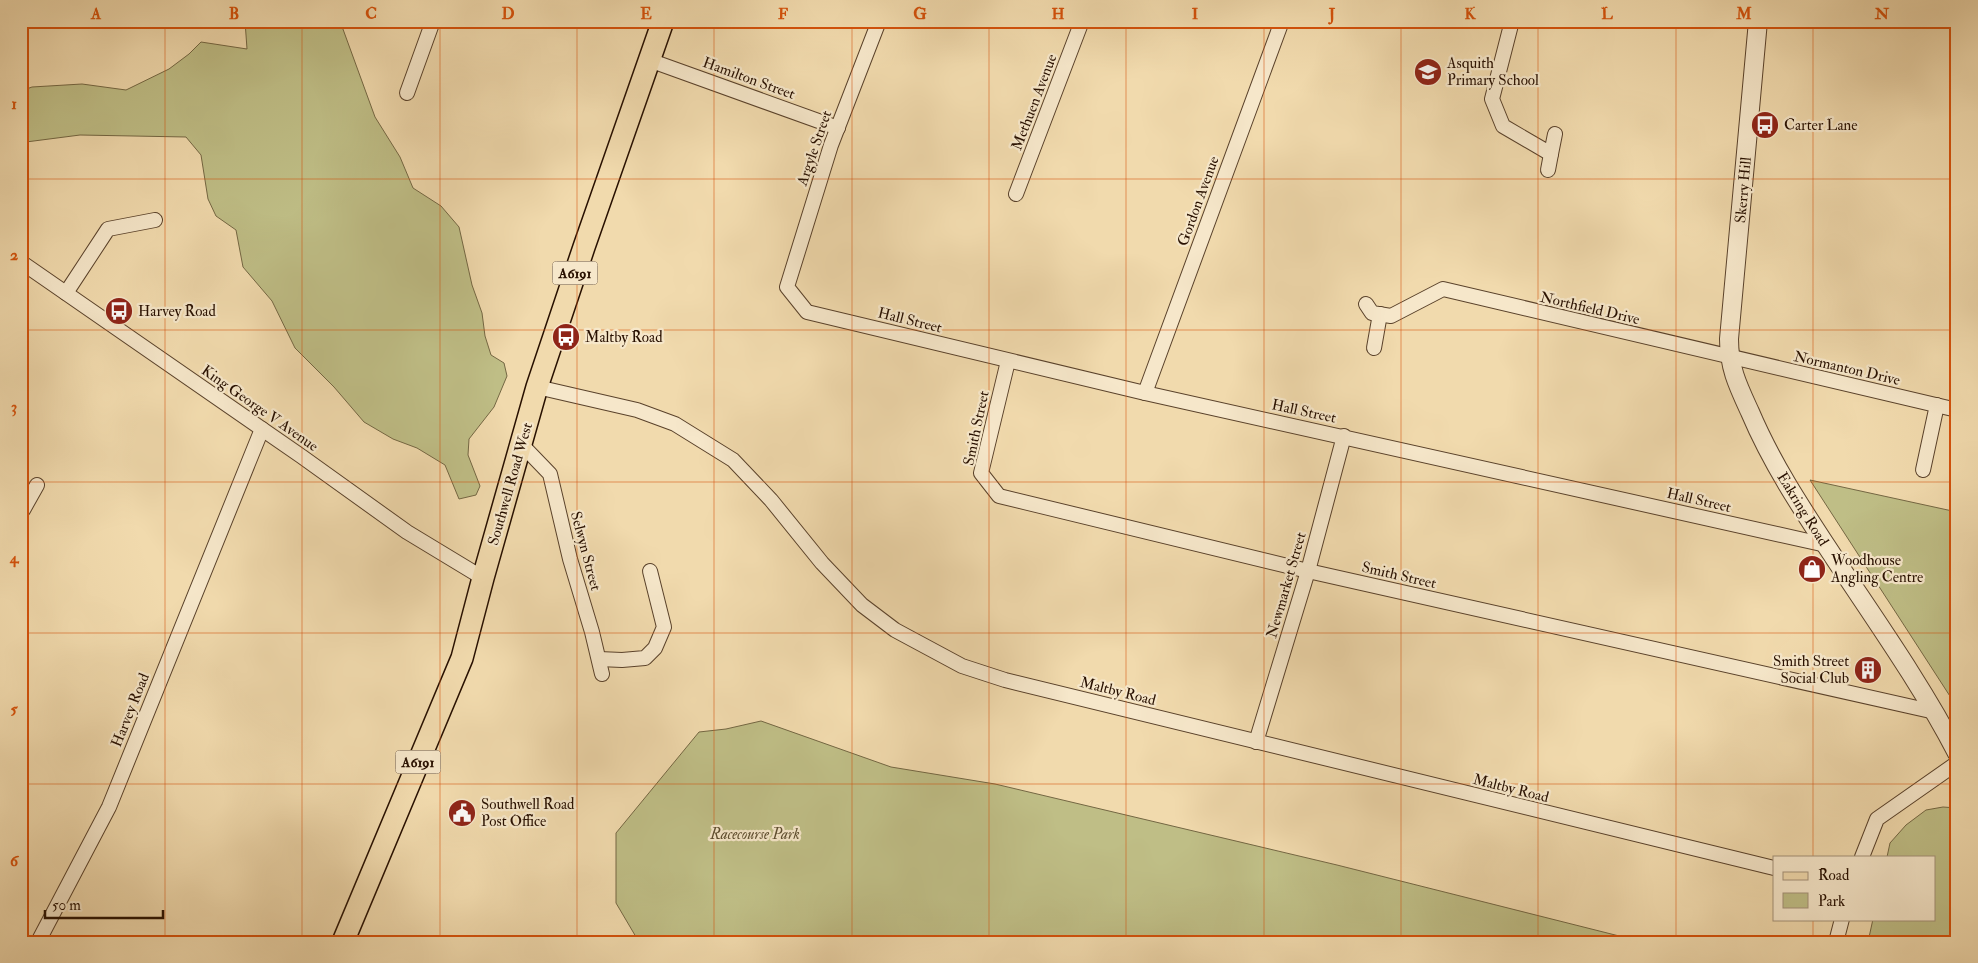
<svg xmlns="http://www.w3.org/2000/svg" width="1978" height="963" font-family="'IM FELL Double Pica',serif">
	<rect width="100%" height="100%" fill="#f1daad"/>
	<filter id="stains"><feTurbulence type="fractalNoise" baseFrequency=".004" numOctaves="4"/><feColorMatrix values="0 0 0 0 .2 0 0 0 0 .09 0 0 0 0 .02 0 0 0 .5 -.17"/></filter>
	<radialGradient id="worn" r=".72"><stop offset=".6" stop-color="#630" stop-opacity="0"/><stop offset="1" stop-color="#630" stop-opacity=".3"/></radialGradient>
	<g fill="#bfbe86" stroke="#746743">
		<path d="M245 21H340L375 117 400 157 413 188 441 206 459 227 472 285 482 313 485 336 491 355 504 363 507 376 494 407 469 439 468 455 480 486 476 495 459 499 445 465 417 448 393 439 364 422 334 387 295 348 272 301 243 267 236 230 216 216 208 199 201 155 186 137 80 135 26 142 21 146V91L32 87 82 84 126 90 169 69 189 54 201 42 247 49Z"/>
		<path d="M1810 480 1957 512V707Z"/>
		<path d="M761 721 891 767 995 784 1337 865 1643 942H639L616 903V833L699 732 726 729Z"/>
		<path d="M1943 807 1957 808V942H1868L1873 919H1934V857H1887L1890 843 1906 825 1926 810Z"/>
	</g>
	<g fill="none" stroke-linecap="round" stroke-linejoin="round">
		<defs>
			<g id="minor">
				<path d="M50 21H57"/>
				<path d="M879 21 831 145 787 287 807 312 1145 393 1826 545"/>
				<path d="M1512 21 1492 99 1503 126 1551 154 1555 134"/>
				<path d="M649 60 838 128"/>
				<path d="M407 93 433 21"/>
				<path d="M1548 170 1551 154"/>
				<path d="M1016 194 1082 21"/>
				<path d="M21 262 301 456 407 532 483 578"/>
				<path d="M66 293 108 229 155 220"/>
				<path d="M1366 304 1372 313 1391 316 1443 289 1957 410"/>
				<path d="M1374 348 1380 314"/>
				<path d="M1008 361 981 473 999 496 1308 571 1935 712"/>
				<path d="M537 387 637 410 675 424 733 460 771 500 822 563 862 605 895 630 962 666 1005 680 1774 868"/>
				<path d="M1145 393 1282 21"/>
				<path d="M522 445 550 474 570 559 592 632 602 674"/>
				<path d="M1923 470 1937 405"/>
				<path d="M21 509 23 510 37 485"/>
				<path d="M599 659 622 660 645 658 655 648 664 627 650 571"/>
				<path d="M1256 742 1308 571 1344 436"/>
				<path d="M1862 857 1877 819 1957 763"/>
				<path d="M38 942 109 807 262 429"/>
				<path d="M1836 942 1842 919"/>
			</g>
			<path id="tertiary" d="M1758 21 1729 339C1729 368 1738 386 1750 412 1772 464 1802 509 1833 556 1876 621 1921 684 1957 753"/>
			<path id="primary" d="M343 942 462 658 483 578 537 387 584 247 663 21"/>
		</defs>
		<use href="#minor" stroke="#5a422b" stroke-width="16"/>
		<use href="#tertiary" stroke="#5a422b" stroke-width="20"/>
		<use href="#primary" stroke="#281000" stroke-width="24"/>
		<use href="#minor" stroke="#f6e7ca" stroke-width="14"/>
		<use href="#tertiary" stroke="#f6e7ca" stroke-width="18"/>
		<use href="#primary" stroke="#f1daad" stroke-width="21"/>
	</g>
	<path fill="none" stroke="#d5520b" stroke-width="1" stroke-opacity="0.55" d="M165 21V942M302 21V942M440 21V942M577 21V942M714 21V942M852 21V942M989 21V942M1126 21V942M1264 21V942M1401 21V942M1538 21V942M1676 21V942M1813 21V857M21 179H1957M21 330H1957M21 482H1957M21 633H1957M21 784H1957M1813 919V942"/>
	<defs>
		<symbol id="school-disc" viewBox="-11 -11 22 22"><circle r="9.5" fill="#8f2418" stroke="#f6e7ca"/><path d="M0-5L7-2L0 1L-7-2ZM-4 1L0 2.5L4 1V4Q0 6-4 4Z" fill="#fff"/></symbol>
		<symbol id="bus-disc" viewBox="-11 -11 22 22"><circle r="9.5" fill="#8f2418" stroke="#f6e7ca"/><path d="M-5-6H5V4H4V6H2V4H-2V6H-4V4H-5ZM-3.5-4V0h7V-4ZM-3.5 1.2v1.5H-2V1.2ZM2 1.2v1.5H3.5V1.2Z" fill="#fff"/></symbol>
		<symbol id="shop-disc" viewBox="-11 -11 22 22"><circle r="9.5" fill="#8f2418" stroke="#f6e7ca"/><path d="M-5-2.5h2.3a2.7 3.5 0 0 1 5.4 0H5L5.5 6h-11ZM-1.5-2.5h3a1.5 2.3 0 0 0-3 0Z" fill="#fff"/></symbol>
		<symbol id="building-disc" viewBox="-11 -11 22 22"><circle r="9.5" fill="#8f2418" stroke="#f6e7ca"/><path d="M-4-6H4V6H1V3H-1V6H-4ZM-2.5-4.3h1.7v1.8h-1.7ZM.8-4.3h1.7v1.8H.8ZM-2.5-1h1.7V.8h-1.7ZM.8-1h1.7V.8H.8Z" fill="#fff"/></symbol>
		<symbol id="civic-disc" viewBox="-11 -11 22 22"><circle r="9.5" fill="#8f2418" stroke="#f6e7ca"/><path d="M-.6-6.5H3V-4.5H.6V-3L4-1V1h2V6H-6V1h2V-1L-.6-3ZM-1.2 2.5V6h2.4V2.5Z" fill="#fff"/></symbol>
	</defs>
	<g fill-rule="evenodd">
		<use href="#school-disc" x="1412" y="56" width="32" height="32"/>
		<use href="#bus-disc" x="1749" y="109" width="32" height="32"/>
		<use href="#bus-disc" x="103" y="295" width="32" height="32"/>
		<use href="#bus-disc" x="550" y="321" width="32" height="32"/>
		<use href="#shop-disc" x="1796" y="553" width="32" height="32"/>
		<use href="#building-disc" x="1852" y="654" width="32" height="32"/>
		<use href="#civic-disc" x="446" y="797" width="32" height="32"/>
	</g>
	<g text-anchor="middle" stroke-width="4.5" stroke-linejoin="round" paint-order="stroke">
		<g fill="#f6e7ca" stroke="#66503d" stroke-width="1">
			<rect x="552.5" y="261.5" width="45" height="23" rx="4"/>
			<rect x="395.5" y="750.5" width="45" height="23" rx="4"/>
		</g>
		<g font-size="14" font-weight="bold" fill="#281000">
			<text x="575" y="278">A6191</text>
			<text x="418" y="767">A6191</text>
		</g>
		<g font-size="15" fill="#281000" stroke="#f6e7ca" text-anchor="start">
			<text x="1447" y="68">Asquith<tspan x="1447" dy="17">Primary School</tspan></text>
			<text x="1784" y="130">Carter Lane</text>
			<text x="138" y="316">Harvey Road</text>
			<text x="585" y="342">Maltby Road</text>
			<text x="1831" y="565">Woodhouse<tspan x="1831" dy="17">Angling Centre</tspan></text>
			<text x="1849" y="666" text-anchor="end">Smith Street<tspan x="1849" dy="17">Social Club</tspan></text>
			<text x="481" y="809">Southwell Road<tspan x="481" dy="17">Post Office</tspan></text>
		</g>
		<g font-size="15" fill="#281000" stroke="#f6e7ca">
			<text transform="translate(749 78) rotate(20)" y="5">Hamilton Street</text>
			<text transform="translate(1034 102) rotate(-69)" y="5">Methuen Avenue</text>
			<text transform="translate(814 148) rotate(-71)" y="5">Argyle Street</text>
			<text transform="translate(1743 190) rotate(-85)" y="5">Skerry Hill</text>
			<text transform="translate(1198 201) rotate(-70)" y="5">Gordon Avenue</text>
			<text transform="translate(1590 308) rotate(13)" y="5">Northfield Drive</text>
			<text transform="translate(910 320) rotate(14)" y="5">Hall Street</text>
			<text transform="translate(1847 368) rotate(13)" y="5">Normanton Drive</text>
			<text transform="translate(260 408) rotate(35)" y="5">King George V Avenue</text>
			<text transform="translate(1304 411) rotate(12)" y="5">Hall Street</text>
			<text transform="translate(976 428) rotate(-78)" y="5">Smith Street</text>
			<text transform="translate(510 484) rotate(-74)" y="5">Southwell Road West</text>
			<text transform="translate(1699 500) rotate(13)" y="5">Hall Street</text>
			<text transform="translate(1803 509) rotate(58)" y="5">Eakring Road</text>
			<text transform="translate(586 551) rotate(75)" y="5">Selwyn Street</text>
			<text transform="translate(1399 575) rotate(13)" y="5">Smith Street</text>
			<text transform="translate(1286 585) rotate(-74)" y="5">Newmarket Street</text>
			<text transform="translate(1118 691) rotate(14)" y="5">Maltby Road</text>
			<text transform="translate(130 710) rotate(-68)" y="5">Harvey Road</text>
			<text transform="translate(1511 788) rotate(14)" y="5">Maltby Road</text>
		</g>
		<g font-size="15" font-style="italic" fill="#5d4d2f" stroke="#f6e7ca">
			<text x="755" y="839">Racecourse Park</text>
		</g>
	</g>
	<rect width="1978" height="963" fill="none" stroke="#f1daad" stroke-width="55"/>
	<rect x="1773" y="856" width="162" height="65" fill="#f6e7ca" stroke="#a49179"/>
	<rect x="1783" y="872" width="25" height="8" fill="#f1daad" stroke="#a49179"/>
	<text x="1818" y="880" font-size="15" fill="#281000">Road</text>
	<rect x="1783" y="893" width="25" height="15" fill="#bfbe86" stroke="#a49179"/>
	<text x="1818" y="906" font-size="15" fill="#281000">Park</text>
	<path d="M45 910v8h118v-8" fill="none" stroke="#281000" stroke-width="2.5"/>
	<text x="52" y="910" font-size="15" fill="#281000" stroke="#f6e7ca" stroke-width="4" paint-order="stroke">50 m</text>
	<rect x="28" y="28" width="1922" height="908" fill="none" stroke="#d5520b" stroke-width="2"/>
	<g font-size="16" text-anchor="middle" font-weight="bold" fill="#d5520b">
		<text x="96" y="19">A</text>
		<text x="234" y="19">B</text>
		<text x="371" y="19">C</text>
		<text x="508" y="19">D</text>
		<text x="646" y="19">E</text>
		<text x="783" y="19">F</text>
		<text x="920" y="19">G</text>
		<text x="1058" y="19">H</text>
		<text x="1195" y="19">I</text>
		<text x="1332" y="19">J</text>
		<text x="1470" y="19">K</text>
		<text x="1607" y="19">L</text>
		<text x="1744" y="19">M</text>
		<text x="1882" y="19">N</text>
		<text x="14" y="109">1</text>
		<text x="14" y="260">2</text>
		<text x="14" y="412">3</text>
		<text x="14" y="563">4</text>
		<text x="14" y="714">5</text>
		<text x="14" y="866">6</text>
	</g>
	<rect width="100%" height="100%" filter="url(#stains)"/>
	<rect width="100%" height="100%" fill="url(#worn)"/>
</svg>
